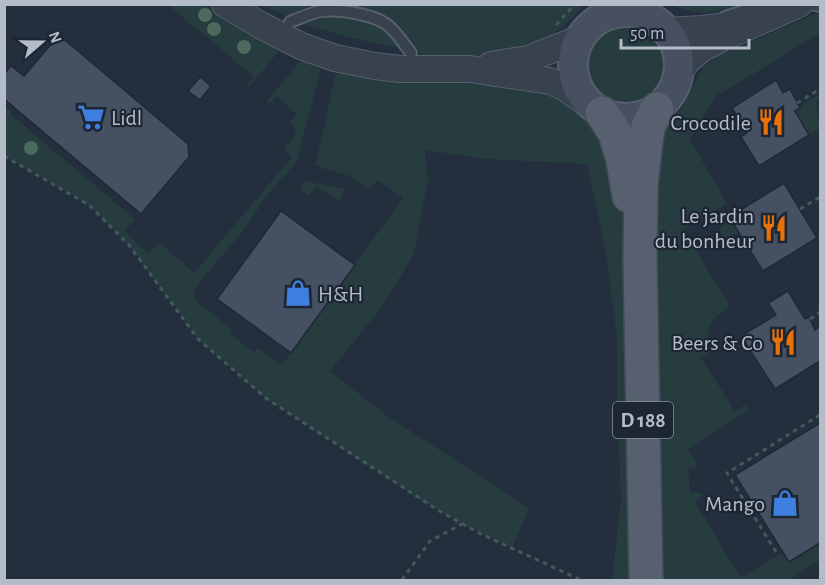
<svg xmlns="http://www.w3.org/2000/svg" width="825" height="585" font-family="'Alegreya Sans',sans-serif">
	<rect width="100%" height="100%" fill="#242f3e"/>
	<g fill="#263c3f">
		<path d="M168 5H204L220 15 279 48 278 52 249 87 247 86 254 77Z"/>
		<path d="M260 5H317L309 6 287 16Z"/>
		<path d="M337 5H583C575 18 552 37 537 42 533 43 528 42 524 45 520 47 518 51 513 52 500 56 486 57 472 58 459 60 444 63 432 59 411 52 406 30 389 18 375 8 353 7 337 5Z"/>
		<path d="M670 5H744C717 15 697 15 670 5Z"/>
		<path d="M817 13 820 14V33L732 87 716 95 690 140 727 203 683 230 730 306C711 319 703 327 712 351L701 358 735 411 745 405 748 410 688 449 696 462V467L688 468 690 492 702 493 703 496 695 502 741 578 783 552 790 562 820 543V560L788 580H656L654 450 660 349 651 185 659 132 680 110 704 66 718 56Z"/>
		<path d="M334 17C362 20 380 22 398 47 365 43 335 33 303 24L311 20Z"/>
		<circle cx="624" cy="64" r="39"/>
		<path d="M305 59 319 65 320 71 297 161 265 198 247 226 198 284C194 291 192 295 197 302L233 330 230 334 254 352 258 348 282 365 403 198 378 180 370 190 350 176 321 168 315 164 323 134 334 78 337 73 343 69 389 76 496 85 536 91 555 96 601 133 627 232 637 580H612L621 499 617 399V338L607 258 587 164 487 159 425 150 428 179 414 254 378 312 330 371 386 415 529 508 512 548 462 524 414 496 267 399 198 339 129 245 89 205 5 156 4 104 11 111 10 114 135 219 125 231 147 253 160 243 194 273 292 157 284 149 294 136 296 129 290 123 297 114 277 96 269 104 266 102 299 63Z"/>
		<path d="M820 94V101L816 102 820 128 809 135 795 111 800 108 799 107Z"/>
		<path d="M307 181 309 182 345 189 339 201 316 186 309 196 301 189 302 184Z"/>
		<path d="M729 217 739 232 725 241 719 231Z"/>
	</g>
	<g fill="#455162" stroke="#1f2835" stroke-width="1.5">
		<path d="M59 35 188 144 189 157 141 214 4 99V74L11 66 24 76Z"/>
		<path d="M200 77 211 86 200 100 188 91Z"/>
		<path d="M776 80 783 93 790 89 800 108 795 111 809 135 759 166 741 137 747 133 732 108Z"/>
		<path d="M784 183 817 238 763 271 729 217Z"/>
		<path d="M281 211 355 265 291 353 217 299Z"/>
		<path d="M788 291 805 319 809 317 815 330 820 326V361L775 389 741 336 776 315 768 303Z"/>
		<path d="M820 423V543L789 562 735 475Z"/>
	</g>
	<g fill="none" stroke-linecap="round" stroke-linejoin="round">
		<defs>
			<g id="service">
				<path d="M810 4 820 6"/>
				<path d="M725 17 765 4"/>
				<path d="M290 22C300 18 311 13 321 11 338 9 372 14 386 24 396 31 403 43 411 53"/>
				<path d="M594 22 600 4"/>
			</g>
			<g id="tertiary">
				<path d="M225 4 262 26 301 46 335 58 375 66 400 69H470L550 81 564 87 590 105"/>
				<path d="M667 31 702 29 735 25"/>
				<path d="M491 65 528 59 579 39"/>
				<path d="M679 72 687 61 701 49 722 38 799 4"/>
			</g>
			<circle id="secondary" cx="626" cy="65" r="53"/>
			<g id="primary">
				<path d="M602 113 615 133 623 160 629 196"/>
				<path d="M646 580 640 259 641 187 645 149 648 127 657 109"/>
			</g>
		</defs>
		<use href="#service" stroke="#565f6c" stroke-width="14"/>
		<use href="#tertiary" stroke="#565f6c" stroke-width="28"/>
		<use href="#secondary" stroke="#565f6c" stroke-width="32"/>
		<use href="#primary" stroke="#414a57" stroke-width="36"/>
		<g stroke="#44595c" stroke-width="3" stroke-dasharray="4.5 4.5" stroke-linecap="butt">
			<path d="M556 25 575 4"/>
			<path d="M797 103 820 89"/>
			<path d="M4 156 89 205 129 245 198 339 267 399 441 512 479 533 581 580"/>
			<path d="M800 209 820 197"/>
			<path d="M810 319 820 312"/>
			<path d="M776 552 727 473 820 415"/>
			<path d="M402 580 430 541 462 524"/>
		</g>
		<use href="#service" stroke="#38414e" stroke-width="10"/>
		<use href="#tertiary" stroke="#38414e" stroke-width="26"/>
		<use href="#secondary" stroke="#465061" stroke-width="28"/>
		<use href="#primary" stroke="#56606e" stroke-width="33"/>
	</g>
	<g fill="#4b6a5d">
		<circle cx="205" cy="15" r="7"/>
		<circle cx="214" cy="29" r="7"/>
		<circle cx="244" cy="47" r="7"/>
		<circle cx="31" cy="148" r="7"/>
	</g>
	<defs>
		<symbol id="supermarket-bare" viewBox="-9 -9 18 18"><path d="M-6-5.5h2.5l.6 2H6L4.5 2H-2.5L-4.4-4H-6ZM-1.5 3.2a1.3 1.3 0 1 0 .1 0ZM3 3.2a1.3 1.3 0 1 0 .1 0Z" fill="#3f7fe0" stroke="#1d2633" stroke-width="2.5" paint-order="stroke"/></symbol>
		<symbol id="restaurant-bare" viewBox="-9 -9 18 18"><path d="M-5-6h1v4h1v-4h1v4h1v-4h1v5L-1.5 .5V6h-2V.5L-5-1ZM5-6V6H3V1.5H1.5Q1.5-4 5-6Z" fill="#e8710a" stroke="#1d2633" stroke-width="2.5" paint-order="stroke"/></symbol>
		<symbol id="shop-bare" viewBox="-9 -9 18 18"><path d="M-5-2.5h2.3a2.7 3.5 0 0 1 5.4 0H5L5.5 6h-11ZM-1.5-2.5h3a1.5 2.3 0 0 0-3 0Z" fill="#3f7fe0" stroke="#1d2633" stroke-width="2.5" paint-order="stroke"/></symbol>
	</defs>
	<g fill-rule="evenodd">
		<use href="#supermarket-bare" x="72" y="98" width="38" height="38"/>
		<use href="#restaurant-bare" x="752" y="103" width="38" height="38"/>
		<use href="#restaurant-bare" x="755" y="209" width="38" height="38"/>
		<use href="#shop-bare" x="279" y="274" width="38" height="38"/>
		<use href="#restaurant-bare" x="764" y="323" width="38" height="38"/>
		<use href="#shop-bare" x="766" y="484" width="38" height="38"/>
	</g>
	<g text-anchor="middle" stroke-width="4.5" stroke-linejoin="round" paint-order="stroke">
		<rect fill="#1d2633" stroke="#878f9c" stroke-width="1.5" x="613" y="402" width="60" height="36" rx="4.5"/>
		<g font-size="21" font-weight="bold" fill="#b4bcc9">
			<text x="643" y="427">D 188</text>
		</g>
		<g font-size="22" fill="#b4bcc9" stroke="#1d2633" text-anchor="end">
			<text x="111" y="125" text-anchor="start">Lidl</text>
			<text x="751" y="130">Crocodile</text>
			<text x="754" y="223">Le jardin<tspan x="754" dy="25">du bonheur</tspan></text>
			<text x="318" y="301" text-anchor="start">H&amp;H</text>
			<text x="763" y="350">Beers &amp; Co</text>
			<text x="765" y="511">Mango</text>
		</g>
	</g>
	<rect width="825" height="585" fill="none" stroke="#b4bcc9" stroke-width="12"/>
	<g transform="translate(42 42) rotate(70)" stroke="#1d2633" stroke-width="4.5" paint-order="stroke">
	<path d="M0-4.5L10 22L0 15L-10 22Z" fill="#b4bcc9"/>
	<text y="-9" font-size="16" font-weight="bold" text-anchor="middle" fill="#b4bcc9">N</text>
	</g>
	<path d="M621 39v9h128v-9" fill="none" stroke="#b4bcc9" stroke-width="3"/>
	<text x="630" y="39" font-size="18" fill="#b4bcc9" stroke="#1d2633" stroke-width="4.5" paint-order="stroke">50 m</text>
</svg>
